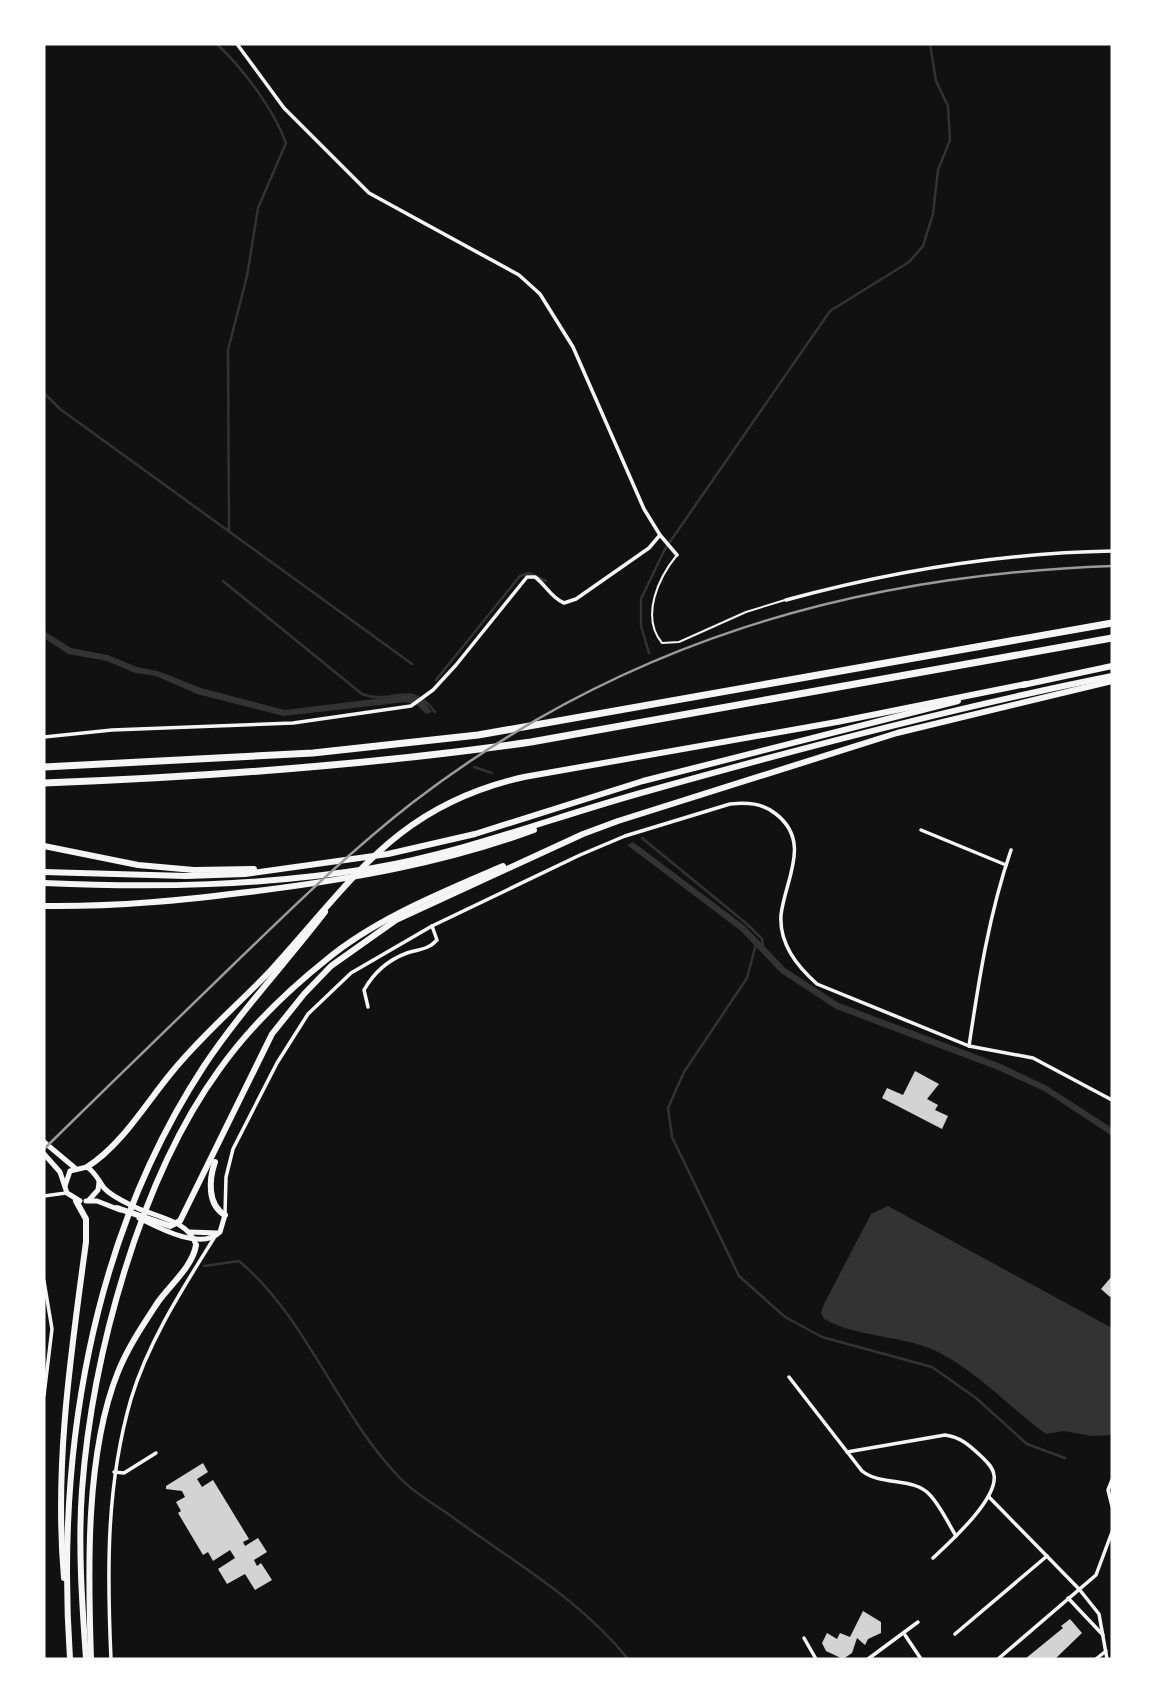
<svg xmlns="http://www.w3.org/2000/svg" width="1156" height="1703" font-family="'Libre Baskerville',serif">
	<rect width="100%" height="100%" fill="#111"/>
	<g fill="#333">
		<path d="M44 631 71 648 108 655 137 667 158 671 201 688 285 710 407 695 422 699 432 712 426 714 417 705 406 702 284 716 197 694 156 676 135 673 107 661 68 654 44 638Z"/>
		<path d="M633 842 745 926 785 968 839 1003 1001 1064 1047 1086 1112 1128V1136L1044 1091 998 1070 836 1009 781 973 741 931 627 845Z"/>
		<path d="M888 1206 1112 1328V1435L1092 1436 1064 1431 1046 1434C1010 1408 978 1372 938 1352 904 1335 858 1338 824 1319L821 1313 823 1306 871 1214Z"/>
	</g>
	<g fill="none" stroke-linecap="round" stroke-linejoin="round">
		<g stroke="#333" stroke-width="2.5">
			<path d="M217 44C244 70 273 108 286 143L258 208 247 276 228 350 229 531"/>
			<path d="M44 393 60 409 412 664"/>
			<path d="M223 581 362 694C392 706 410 678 435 712"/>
			<path d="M649 653 641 626V599L665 549 830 311 909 262 923 246 933 214 938 170 950 140 948 106 936 81 930 44"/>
			<path d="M436 680 520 576 529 573 546 581"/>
			<path d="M474 767 492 773"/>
			<path d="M642 838 747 924 762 939 763 946"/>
			<path d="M756 944 747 978 684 1072 668 1108 672 1137 739 1276 785 1317 822 1337 932 1367 976 1398 1027 1444 1065 1458"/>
			<path d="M204 1266 239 1261C308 1319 337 1413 400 1478 414 1493 434 1504 451 1516 512 1561 580 1599 628 1659"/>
		</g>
	</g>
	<g fill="#d3d3d3">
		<path d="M915 1071 939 1084 927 1099 938 1105 935 1110 948 1116 942 1129 882 1098 887 1088 903 1095Z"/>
		<path d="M1112 1276V1294L1110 1297 1101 1289Z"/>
		<path d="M203 1463 208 1472 197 1479 202 1487 213 1480 249 1539 243 1542 245 1546 258 1538 267 1552 254 1560 257 1566 261 1563 272 1580 255 1590 245 1574 227 1584 218 1569 235 1558 230 1550 213 1561 208 1552 203 1555 178 1513 181 1511 176 1502 185 1497 182 1491 166 1489V1486Z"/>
		<path d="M863 1611 881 1622V1633L868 1639 865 1645 857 1638 852 1653 843 1659 826 1651 822 1643 827 1633 837 1639 840 1633 850 1637Z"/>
		<path d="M1070 1619 1082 1633 1055 1659H1025L1063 1628 1061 1626Z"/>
	</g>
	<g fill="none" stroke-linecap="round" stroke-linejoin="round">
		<path stroke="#f5f5f5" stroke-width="2" d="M677 555C659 577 640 616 662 643L679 642 746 612 785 600"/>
		<g stroke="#f5f5f5" stroke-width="3.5">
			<path d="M237 44 284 108 369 193 519 275 540 294 573 347 644 509 660 535 677 555"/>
			<path d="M786 600C892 571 1003 553 1112 551"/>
			<path d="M44 737 112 730 293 723 411 706 433 690 456 665 527 577H535C546 585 551 598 564 603L576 599 649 548 660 535"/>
			<path d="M921 830 1006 865"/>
			<path d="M368 1007 364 990C373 974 388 960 407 953 419 949 428 950 437 940L432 926"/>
			<path d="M969 1046C979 979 989 914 1011 850"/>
			<path d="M44 1196 66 1193"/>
			<path d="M225 1214 226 1177 233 1149 277 1063 308 1014 351 973 432 926 580 855 625 836 730 804C747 802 762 803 776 814 812 842 785 880 781 915 779 944 797 966 817 984L969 1046 1033 1058 1112 1100"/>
			<path d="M44 1281 52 1329 44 1395"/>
			<path d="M789 1377 862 1471C881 1486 913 1477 929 1494 940 1505 948 1523 956 1536"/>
			<path d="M847 1452 945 1435C961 1437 970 1446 982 1457 987 1462 993 1467 994 1475 998 1499 950 1542 933 1558"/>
			<path d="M114 1472 124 1473 156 1453"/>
			<path d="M1112 1480 1108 1490 1112 1506"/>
			<path d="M989 1497 1079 1589 1099 1614 1107 1659"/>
			<path d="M1068 1598 1103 1635"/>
			<path d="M955 1634 1047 1556"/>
			<path d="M905 1635 921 1659"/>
			<path d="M804 1638 816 1659"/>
			<path d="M111 1659C107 1571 106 1485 131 1399 148 1342 183 1288 214 1238"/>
			<path d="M868 1659 918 1622"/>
			<path d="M998 1659 1096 1575 1112 1532"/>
			<path d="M1096 1659 1106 1651"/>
		</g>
		<g stroke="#f5f5f5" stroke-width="5">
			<path d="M44 1142 75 1168"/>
			<path d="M44 1154 60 1172 67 1193 80 1201"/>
			<path d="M65 1186 70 1171 87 1167C96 1173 98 1180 104 1188 112 1197 127 1203 137 1208 157 1217 189 1221 196 1245"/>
			<path d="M89 1200 98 1190 99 1182"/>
			<path d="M86 1201H97L120 1210"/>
			<path d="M139 1218C159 1228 201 1251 220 1232L225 1215"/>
			<path d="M189 1232 217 1233"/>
		</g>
		<g stroke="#f5f5f5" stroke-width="6">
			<path d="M1023 685 1112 666"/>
			<path d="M44 846 138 865 194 870 254 869"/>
			<path d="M44 872 186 876 245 874 388 854 475 834 643 781 958 701"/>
			<path d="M44 883C155 888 262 886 373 868 467 852 556 816 648 791 801 748 956 707 1112 676"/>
			<path d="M44 906C116 907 185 900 257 891 352 879 444 863 534 830"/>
			<path d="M215 1162C209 1179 207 1205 225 1215"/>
			<path d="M87 1167C122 1145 146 1103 172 1072 202 1035 239 1004 272 969 354 879 396 806 524 777L837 722 1026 684"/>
			<path d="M117 1208 170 1226 180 1221 272 1034 304 994 331 966 396 920 583 834 618 821 897 733 1112 681"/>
			<path d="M64 1578C54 1465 71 1353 86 1242V1219L76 1201"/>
			<path d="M70 1659C56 1455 90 1240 204 1066 240 1012 285 964 325 912"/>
			<path d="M86 1659C82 1603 78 1546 82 1490 92 1356 140 1179 219 1070 249 1028 286 992 326 960 377 918 443 892 503 866"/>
			<path d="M91 1659C88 1572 85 1454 118 1372 128 1347 143 1325 158 1302 170 1285 193 1266 196 1245"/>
		</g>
		<g stroke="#f5f5f5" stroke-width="7">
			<path d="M44 767 313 753 478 735 1112 623"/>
			<path d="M44 783C207 777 369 765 531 742L1112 638"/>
		</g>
		<path stroke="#9a9a9a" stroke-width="2.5" d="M44 1149C107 1087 170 1026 234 964 291 909 349 852 412 803 620 643 853 575 1112 566"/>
	</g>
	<rect width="1156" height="1703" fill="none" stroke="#ffffff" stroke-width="91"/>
</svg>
